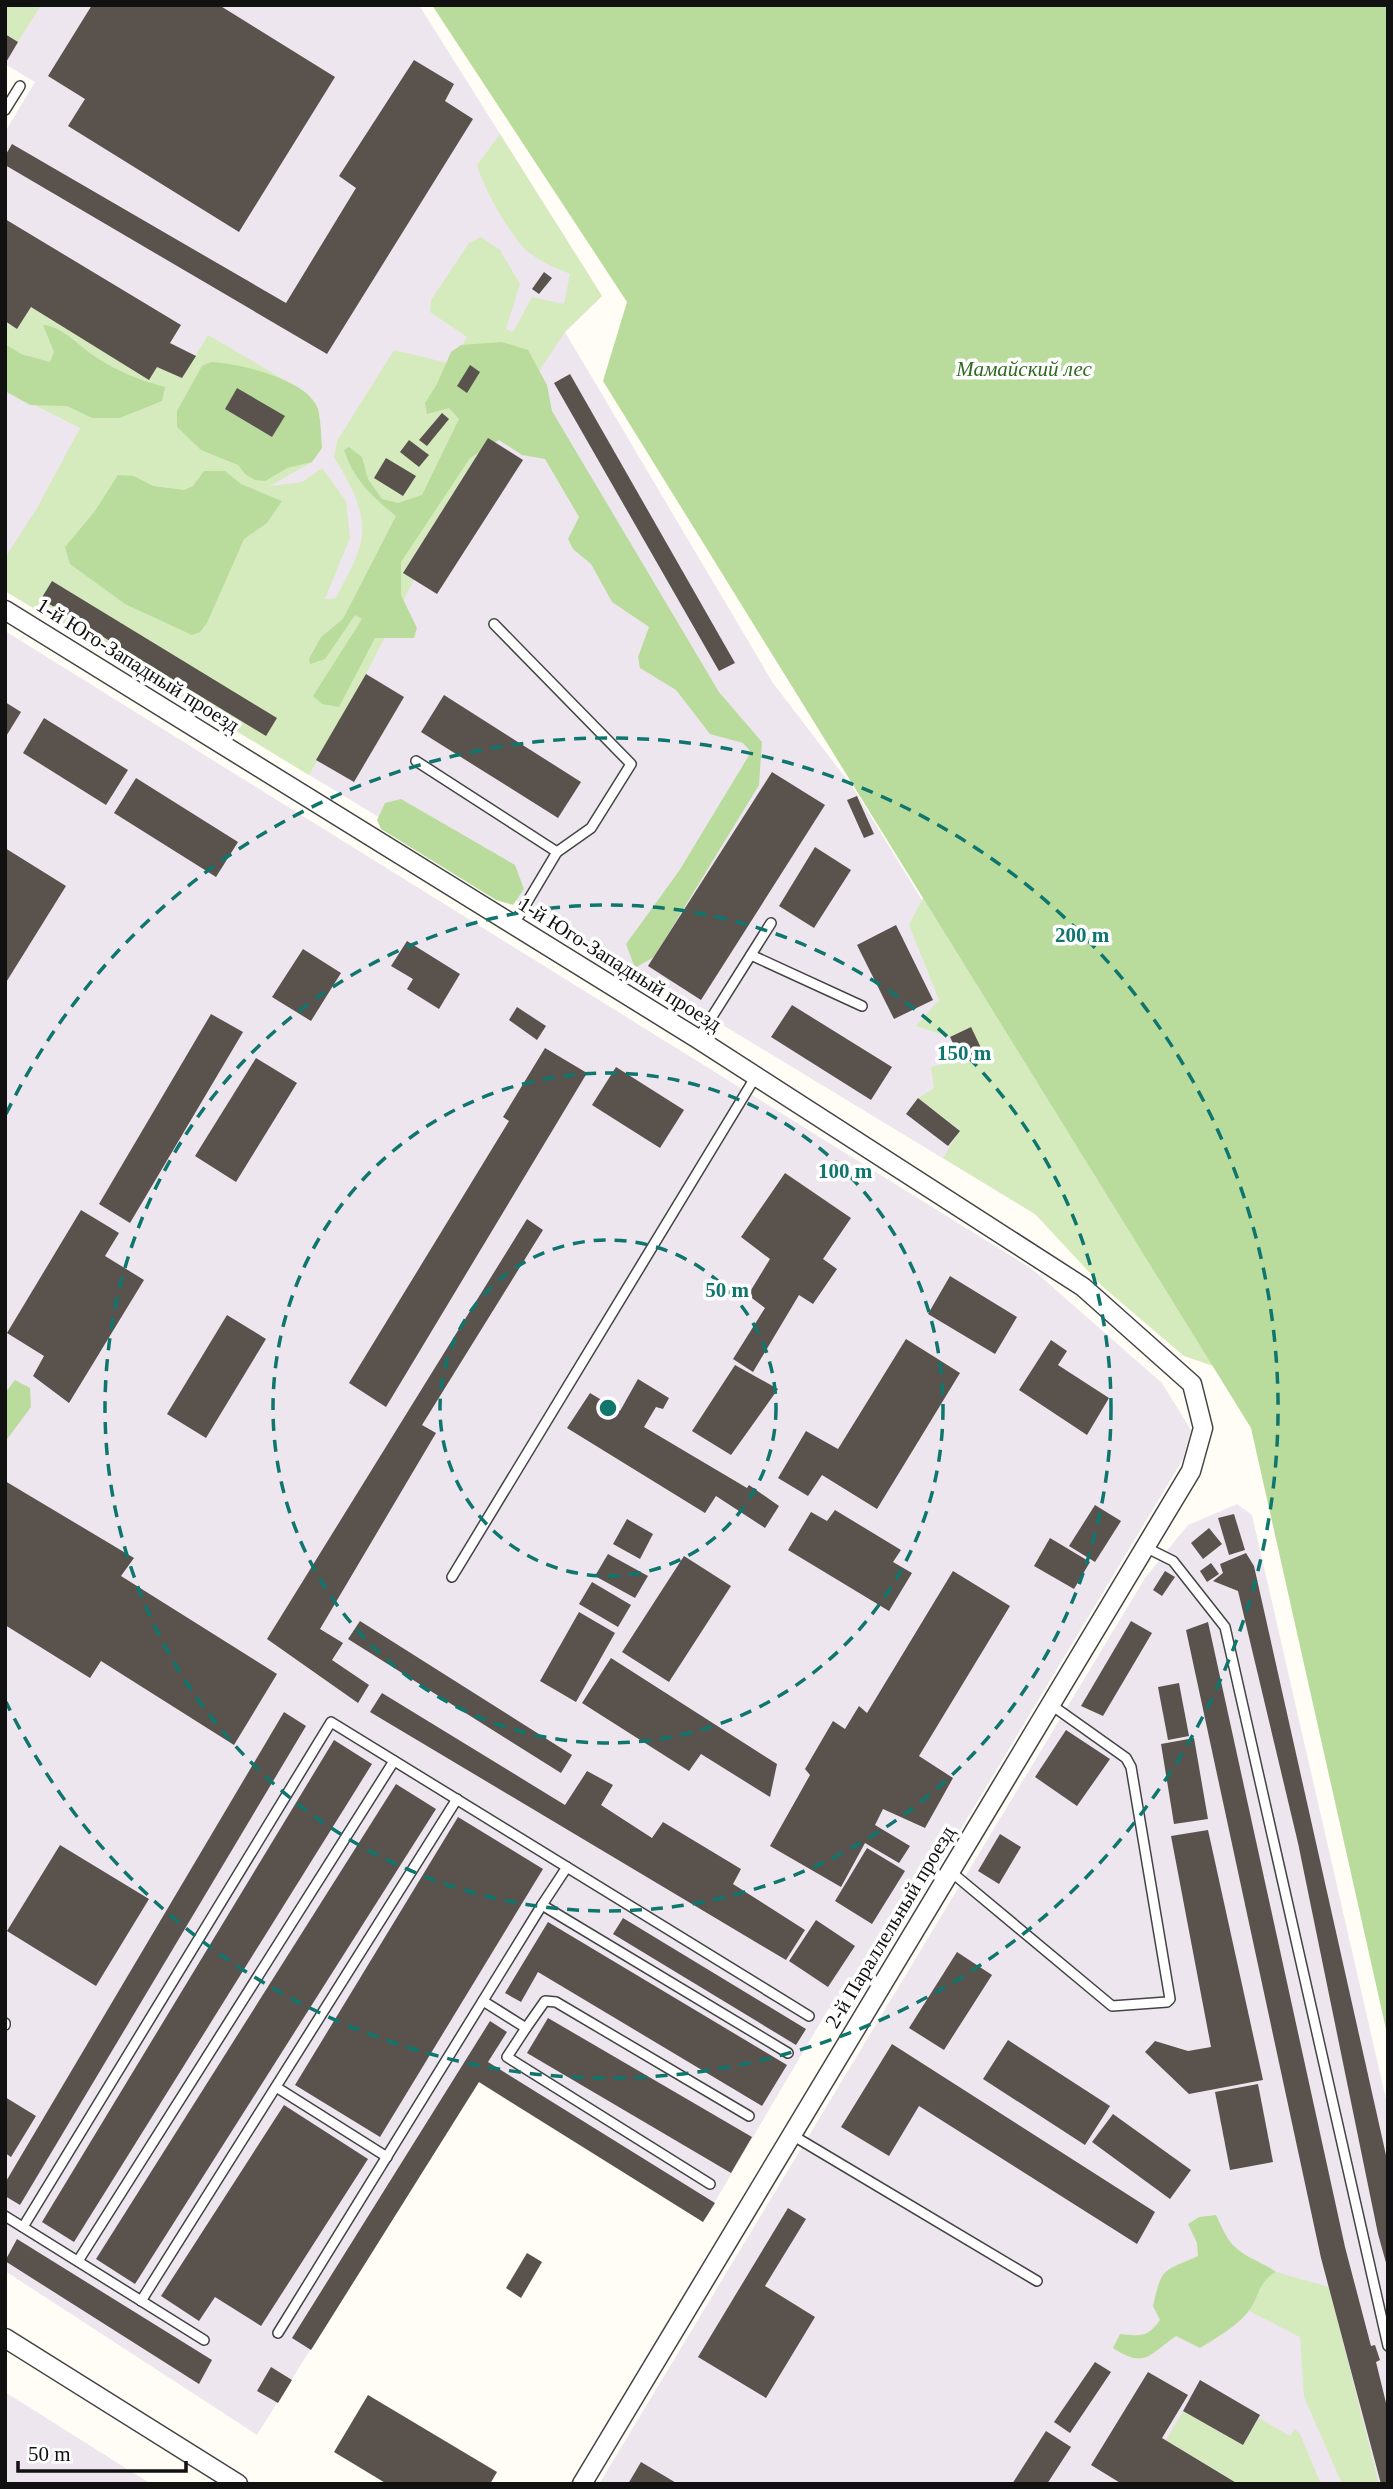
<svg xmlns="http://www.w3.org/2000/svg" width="1393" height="2489" font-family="Georgia,serif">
	<rect width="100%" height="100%" fill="#fffdf5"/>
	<g fill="#eee6ef">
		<path d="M19 5H419L602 296 565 332 773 683 854 789 1073 1147 1035 1214 5 591V132L35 82 5 64V28Z"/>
		<path d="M5 631 1032 1269 1162 1383 1191 1430 1183 1459 847 2019 829 2008 703 2222 478 2082 257 2435 5 2271Z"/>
		<path d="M1237 1504 1252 1515 1388 2108V2484H599L1145 1578 1188 1525Z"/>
		<path d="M5 2392 151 2484H5Z"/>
	</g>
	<g fill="#d5ebbd">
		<path d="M5 5H41L18 42 5 34Z"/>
		<path d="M500 134 602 296 565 332 539 371 488 438 403 572 414 580 366 674 309 775 5 591V558L37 508 80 428 5 390V321L17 329 31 307 149 379 157 367 182 378 208 335 307 393 318 408 322 448 312 462 270 486 302 482 322 468 346 501 350 538 325 599 336 598C343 582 354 566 359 549 370 516 350 484 334 457L337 441 394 350 452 364 467 337 430 312 431 300 469 243 481 237 500 250 520 284 506 329 513 332 532 297 564 304 570 274C555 268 534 259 523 247 505 226 485 191 477 165Z"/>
		<path d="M923 898 1213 1366 1184 1356 1103 1287 1035 1214 943 1158 960 1130 918 1098 934 1088 931 1067 961 1060 971 1027 950 1037 916 1026 939 1000 909 925Z"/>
		<path d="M1276 2272 1329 2287 1379 2484H1342L1304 2397 1300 2337 1249 2311 1265 2278Z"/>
		<path d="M1183 2411 1243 2445 1259 2418 1290 2436 1295 2429 1300 2434 1321 2484H1238L1166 2440Z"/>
	</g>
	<g fill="#b9dc9c" fill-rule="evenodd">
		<path d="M432 5H1388V2038L1251 1428 603 381 627 302Z"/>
		<path d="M43 325C65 327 80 348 99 359 119 372 142 381 165 387L162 401 120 418H92L67 406 30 405 5 391V344L21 354 50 362 54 352Z"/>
		<path d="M502 342 528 350 547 385 552 411 719 692 762 742 759 785 654 957 635 968 626 944 679 871 751 752 743 743 710 734 676 690 640 668 638 657 649 627 612 602 591 564 573 549 568 539 579 517 545 459 522 455 499 440 470 458 401 562V595L417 628 414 638H375L339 707 322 704 313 696 362 619 355 615 325 659 310 664 309 659 321 637 343 619 396 516C373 498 353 479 344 450L349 447 362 457 368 479 382 499 398 503 422 495 459 419 449 408 427 414 425 403 437 384 451 352 461 345Z"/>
		<path d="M211 362C239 363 309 380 318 409 321 421 321 436 322 448L312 462 287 468 265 481 255 480 245 474 238 465 201 450 177 427V411L202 366ZM237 388 284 416 272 437 225 409Z"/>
		<path d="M204 471H225L241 484 282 501 267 523 244 539 207 623 200 632 192 635 125 604 70 564 65 547 95 511 118 475 134 476 153 486 184 490 193 486Z"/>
		<path d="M401 799 515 865 524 889 513 905 496 900 381 829 377 820 385 803Z"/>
		<path d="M15 1380 30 1388 31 1407 5 1442V1393Z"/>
		<path d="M1216 2215C1221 2225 1226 2238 1233 2245 1245 2258 1263 2262 1276 2272 1257 2282 1260 2297 1248 2312 1236 2327 1216 2338 1200 2348L1176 2336C1149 2355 1145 2369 1113 2348L1120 2334C1141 2336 1147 2338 1160 2320L1153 2306C1162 2266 1163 2272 1198 2256L1197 2243 1188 2224 1199 2217Z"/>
	</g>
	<g fill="#5a524d">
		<path d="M92 5H219L335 77 239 232 68 126 85 99 48 76Z"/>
		<path d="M5 34 18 42 5 64Z"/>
		<path d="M414 60 454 84 445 101 473 119 327 354 5 165V156L12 144 286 303 356 188 339 176Z"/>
		<path d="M5 219 181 325 170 343 196 356 182 378 157 367 149 380 31 307 17 329 5 321Z"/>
		<path d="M544 272 552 278 539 294 532 289Z"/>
		<path d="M470 365 480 372 467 393 457 386Z"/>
		<path d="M570 374 735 663 719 671 554 383Z"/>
		<path d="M237 388 285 416 272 437 225 409Z"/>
		<path d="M442 413 449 419 427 446 419 440Z"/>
		<path d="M488 438 523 460 437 594 403 573Z"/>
		<path d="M409 440 429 455 419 467 400 452Z"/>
		<path d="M386 458 416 476 403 496 374 478Z"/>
		<path d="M52 581 277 718 266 736 41 599Z"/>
		<path d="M366 674 404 697 354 782 316 760Z"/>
		<path d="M444 695 581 782 558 818 421 732Z"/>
		<path d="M5 702 21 712 5 738Z"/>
		<path d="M44 718 128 770 106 805 23 753Z"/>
		<path d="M772 772 825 805 701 1000 648 966Z"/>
		<path d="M136 778 238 842 216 877 114 813Z"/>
		<path d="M857 796 874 834 864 838 847 800Z"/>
		<path d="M815 847 851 870 814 928 779 906Z"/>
		<path d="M5 848 66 886 5 984Z"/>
		<path d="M896 925 933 1000 894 1019 857 945Z"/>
		<path d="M407 941 460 974 439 1009 407 989 413 979 391 966Z"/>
		<path d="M303 949 341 973 311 1021 272 997Z"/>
		<path d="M792 1005 892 1067 871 1100 771 1037Z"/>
		<path d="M517 1007 546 1026 537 1040 509 1020Z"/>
		<path d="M211 1014 243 1032 130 1223 99 1204Z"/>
		<path d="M971 1027 982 1050 961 1060 950 1037Z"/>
		<path d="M545 1048 587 1073 386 1407 349 1383 509 1121 503 1117Z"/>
		<path d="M256 1058 297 1083 236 1182 195 1156Z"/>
		<path d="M616 1067 684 1110 660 1148 592 1105Z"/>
		<path d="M918 1098 960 1131 948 1146 906 1114Z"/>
		<path d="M785 1173 851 1218 823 1259 837 1269 813 1304 799 1295 753 1372 733 1359 765 1308 748 1295 770 1259 741 1237Z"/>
		<path d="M81 1210 119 1233 105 1256 144 1280 69 1403 33 1376 44 1356 7 1333Z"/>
		<path d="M527 1219 543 1230 422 1425 436 1433 320 1629 343 1643 332 1660 369 1685 358 1703 267 1639Z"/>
		<path d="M950 1276 1017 1317 995 1354 928 1314Z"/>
		<path d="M227 1315 266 1339 206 1438 167 1414Z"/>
		<path d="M906 1339 960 1373 877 1509 822 1475 808 1496 778 1478 806 1431 838 1449Z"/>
		<path d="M1051 1340 1067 1351 1058 1365 1109 1398 1087 1435 1019 1390Z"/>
		<path d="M735 1365 778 1389 731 1455 692 1431Z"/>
		<path d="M638 1379 669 1398 663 1409 656 1407 644 1427 747 1488 749 1485 779 1506 765 1528 716 1496 705 1513 567 1428 590 1393 620 1411Z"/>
		<path d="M5 1481 134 1558 121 1576 277 1674 234 1745 101 1661 90 1678 5 1625Z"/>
		<path d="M1095 1505 1121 1521 1095 1562 1069 1546Z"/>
		<path d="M835 1510 901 1550 893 1562 912 1573 889 1611 788 1550 811 1512 827 1521Z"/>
		<path d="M1234 1514 1245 1550 1229 1555 1218 1518Z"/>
		<path d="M627 1519 653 1534 640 1559 613 1544Z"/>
		<path d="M1209 1528 1222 1544 1203 1559 1191 1543Z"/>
		<path d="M1050 1538 1090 1562 1074 1589 1034 1566Z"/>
		<path d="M1246 1553 1254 1566 1388 2164V2270L1378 2234 1298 1843 1238 1591 1213 1581 1223 1573 1220 1564Z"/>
		<path d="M608 1554 648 1576 635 1598 595 1576Z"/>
		<path d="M684 1556 731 1586 669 1682 622 1652Z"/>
		<path d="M1211 1563 1219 1574 1207 1582 1200 1571Z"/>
		<path d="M953 1571 1010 1606 919 1756 953 1778 925 1828 883 1809 875 1825 910 1846 899 1863 865 1843 841 1887 770 1846 810 1775 805 1769 833 1721 845 1729 859 1706 867 1713Z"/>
		<path d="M1165 1571 1175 1577 1162 1596 1153 1590Z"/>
		<path d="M592 1582 631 1605 618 1627 579 1604Z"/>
		<path d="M579 1612 615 1633 576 1702 540 1681Z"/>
		<path d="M360 1621 572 1755 561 1773 348 1639Z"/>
		<path d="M1131 1621 1152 1633 1103 1716 1081 1706Z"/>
		<path d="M1208 1622 1345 2247 1371 2346 1375 2345 1380 2360 1376 2362 1388 2411V2484H1381L1321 2258 1186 1630Z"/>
		<path d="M611 1658 777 1764 770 1797 701 1754 689 1771 582 1703Z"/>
		<path d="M1179 1683 1189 1736 1168 1740 1158 1687Z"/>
		<path d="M382 1693 565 1805 587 1771 613 1785 601 1805 652 1838 663 1822 741 1869 733 1884 805 1930 786 1960 370 1712Z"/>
		<path d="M284 1712 306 1726 20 2205 5 2196V2183Z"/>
		<path d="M1066 1730 1110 1759 1077 1806 1035 1777Z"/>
		<path d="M1194 1738 1208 1819 1174 1824 1161 1744Z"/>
		<path d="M334 1740 372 1764 74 2242 42 2222Z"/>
		<path d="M396 1784 436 1809 135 2284 96 2259Z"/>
		<path d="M458 1817 543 1869 380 2137 295 2085Z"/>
		<path d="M1208 1830 1263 2080 1189 2094 1145 2052 1155 2041 1188 2051 1211 2047 1171 1836Z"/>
		<path d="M1000 1834 1021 1847 999 1884 978 1871Z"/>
		<path d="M60 1845 149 1899 96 1986 7 1931Z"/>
		<path d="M867 1848 905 1871 872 1924 835 1901Z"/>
		<path d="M623 1918 806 2029 796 2045 613 1934Z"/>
		<path d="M816 1920 855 1946 828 1987 789 1961Z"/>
		<path d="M548 1922 787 2065 762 2106 538 1972 521 2002 505 1993Z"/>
		<path d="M957 1952 992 1975 944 2050 909 2028Z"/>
		<path d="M548 2018 752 2137 731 2173 527 2053Z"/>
		<path d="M490 2021 507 2032 488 2062 715 2203 703 2222 479 2082 311 2350 292 2338Z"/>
		<path d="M1008 2040 1110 2106 1085 2145 983 2079Z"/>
		<path d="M892 2044 1155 2212 1137 2244 919 2106 889 2156 841 2127Z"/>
		<path d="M1258 2084 1273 2162 1230 2170 1215 2092Z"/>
		<path d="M5 2097 36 2116 11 2157 5 2153Z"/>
		<path d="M284 2105 368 2159 261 2326 215 2297 199 2321 161 2296Z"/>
		<path d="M1113 2114 1191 2170 1170 2199 1092 2142Z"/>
		<path d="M788 2208 806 2219 765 2286 815 2317 766 2398 698 2357Z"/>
		<path d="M17 2239 212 2360 199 2384 5 2261Z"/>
		<path d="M527 2253 542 2262 521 2298 506 2288Z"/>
		<path d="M1095 2362 1111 2372 1070 2433 1054 2422Z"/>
		<path d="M271 2367 292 2380 278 2403 257 2391Z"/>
		<path d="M1148 2372 1188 2395 1162 2438 1238 2484H1122L1091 2465Z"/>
		<path d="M1200 2380 1260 2415 1243 2445 1183 2411Z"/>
		<path d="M368 2395 497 2472 490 2484H387L334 2452Z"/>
		<path d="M1046 2431 1071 2447 1047 2484H1012Z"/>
		<path d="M641 2462 678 2484H628Z"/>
	</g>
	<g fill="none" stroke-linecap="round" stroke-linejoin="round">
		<defs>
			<g id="service">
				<path d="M5 110 20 86"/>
				<path d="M494 624 631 764 591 828 557 852"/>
				<path d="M416 761 557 852 514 924"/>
				<path d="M751 955 862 1006"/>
				<path d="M698 1039 771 923"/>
				<path d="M1145 1547 1173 1561 1225 1627 1388 2346"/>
				<path d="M452 1577 756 1076"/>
				<path d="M567 1867 542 1905 788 2053"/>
				<path d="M950 1871 1112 2006 1167 2002 1170 1999 1131 1767 1126 1758 1050 1704"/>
				<path d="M483 2001 526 2028 507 2057 710 2184"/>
				<path d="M5 2023V2025"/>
				<path d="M526 2028 545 2001 556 2002 749 2116"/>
				<path d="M276 2087 387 2157"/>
				<path d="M792 2135 1037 2281"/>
				<path d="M5 2216 204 2340"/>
				<path d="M23 2227 331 1722 809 2016"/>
				<path d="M78 2261 394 1761"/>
				<path d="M141 2301 457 1799"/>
				<path d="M278 2333 542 1905"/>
			</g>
			<g id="minor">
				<path d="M5 610 698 1039 1083 1287 1192 1384 1203 1428 1191 1471 582 2484"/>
				<path d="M5 2338 238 2484"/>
			</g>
		</defs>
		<use href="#service" stroke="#444" stroke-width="12"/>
		<use href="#minor" stroke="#444" stroke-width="21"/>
		<use href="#service" stroke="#fff" stroke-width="9"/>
		<use href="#minor" stroke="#fff" stroke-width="18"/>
	</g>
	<g fill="none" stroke="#0f766e" stroke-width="3.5" stroke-dasharray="12 9">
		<circle cx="608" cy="1408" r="168"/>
		<circle cx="608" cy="1408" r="335"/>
		<circle cx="608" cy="1408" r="503"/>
		<path d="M6 1114A670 670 0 1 1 6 1702"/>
	</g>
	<g text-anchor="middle" stroke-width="7" stroke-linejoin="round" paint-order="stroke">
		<g font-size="21" font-style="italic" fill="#2f6b1f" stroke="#fff">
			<text x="1024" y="376">Мамайский лес</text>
		</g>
		<g font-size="21" fill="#111" stroke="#fff">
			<text transform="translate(138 665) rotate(32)" y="7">1-й Юго-Западный проезд</text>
			<text transform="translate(620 964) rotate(32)" y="7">1-й Юго-Западный проезд</text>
			<text transform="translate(890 1927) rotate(-59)" y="7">2-й Параллельный проезд</text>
		</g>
	</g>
	<circle cx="608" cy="1408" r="10" fill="#0f766e" stroke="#fff" stroke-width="3.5"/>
	<g font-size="21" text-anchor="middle" font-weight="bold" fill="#0f766e" stroke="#fff" stroke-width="7" stroke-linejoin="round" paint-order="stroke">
		<text x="1082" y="942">200 m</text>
		<text x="964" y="1060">150 m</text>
		<text x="845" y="1178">100 m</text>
		<text x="727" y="1297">50 m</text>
	</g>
	<rect width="1393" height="2489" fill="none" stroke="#111111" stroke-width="14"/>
	<path d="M18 2461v10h168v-10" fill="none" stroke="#111111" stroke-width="3.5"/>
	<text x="28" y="2461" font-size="21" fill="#111111" stroke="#ffffff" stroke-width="5" paint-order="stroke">50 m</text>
</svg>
